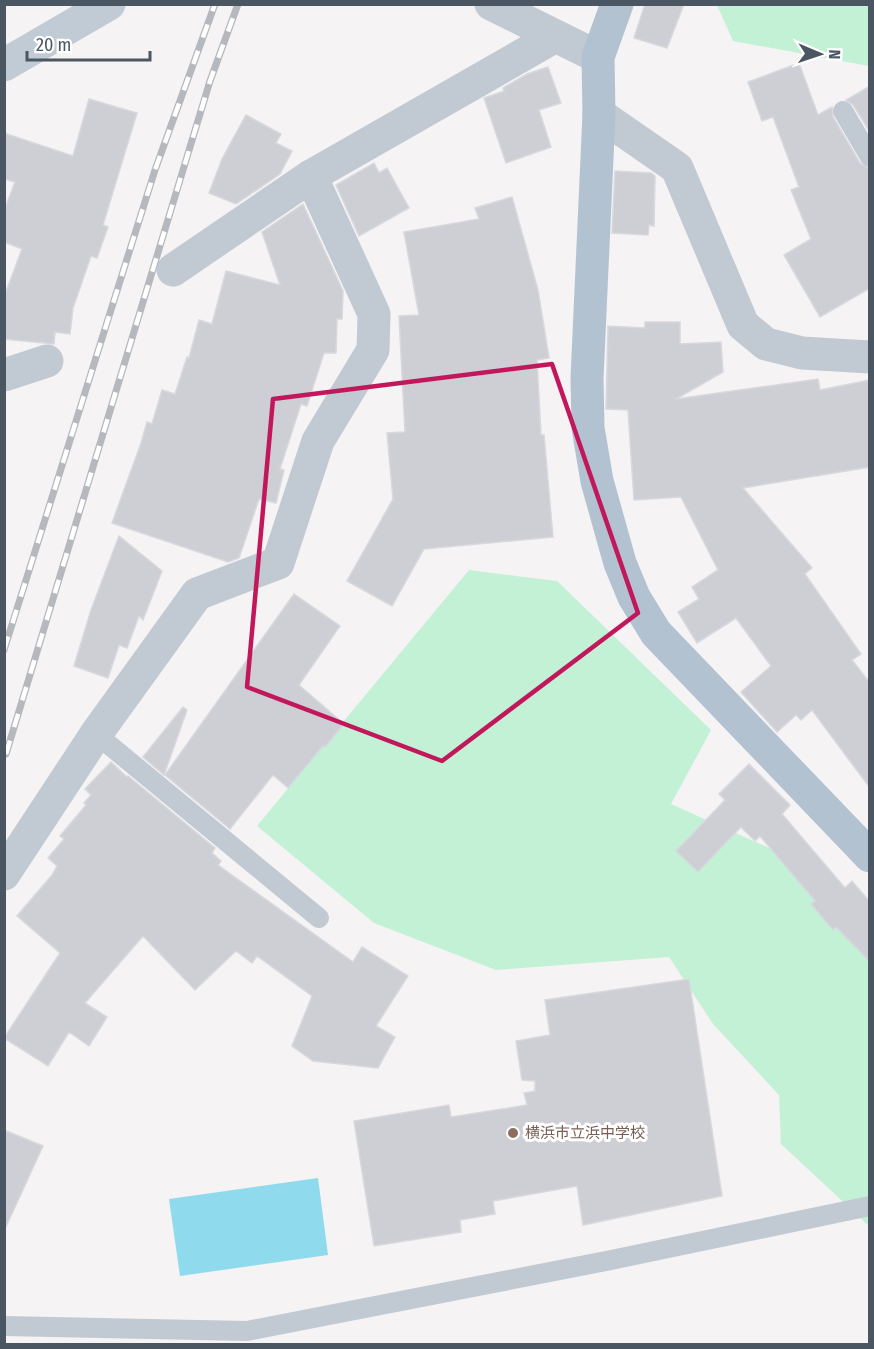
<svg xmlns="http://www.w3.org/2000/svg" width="874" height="1349" font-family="'Fira Sans Condensed','Noto Sans JP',sans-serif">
	<rect width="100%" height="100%" fill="#f5f3f3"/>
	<g fill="#c3f1d5">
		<path d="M717 5H869V66L733 41Z"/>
		<path d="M469 570 557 581 711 730 671 804 807 865 869 951V1226L781 1144 779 1095 713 1024 669 957 496 970 374 923 257 826Z"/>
	</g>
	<path fill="#90daee" d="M318 1178 328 1255 180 1276 169 1199Z"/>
	<g fill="#cdcfd5" stroke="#d7d9de" stroke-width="1.5">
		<path d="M645 4H684L667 48 634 38Z"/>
		<path d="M799 63 818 115 832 107 833 117 860 163 870 169V288L820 317 784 255 811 239 791 190 799 187 773 117 762 121 748 82Z"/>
		<path d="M548 67 561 103 539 110 551 147 506 163 484 98 504 91 503 88 527 74Z"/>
		<path d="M870 86V132L853 105 846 100Z"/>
		<path d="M89 99 137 113 103 225 108 227 97 258 91 256 73 308 70 334 55 332 54 344 4 339V297L22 249 4 242V211L15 182 4 179V133L73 156Z"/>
		<path d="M246 115 281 134 276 143 292 151 280 174 236 204 209 193 222 159Z"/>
		<path d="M374 163 379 173 387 168 409 208 359 236 336 185Z"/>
		<path d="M615 171 651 173 655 176 654 226 649 225 648 235 612 233Z"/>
		<path d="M512 197 538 290 549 358 537 360 541 435H544L553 537 424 549 392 606 347 581 393 499 387 433 405 432 399 316 419 315 404 232 479 219 475 208Z"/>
		<path d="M303 204 343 291 342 319H337L336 353H324L307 406 301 404 280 469 284 470 276 503 259 499 239 558 228 562 112 523 141 443 147 422 152 424 162 390 175 394 187 357 189 358 199 320 212 324 226 271 280 285 262 232Z"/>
		<path d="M645 322H680V344L721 342 723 372 676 399 818 379 820 390 870 380V467L743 488 812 568 805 574 861 654 852 660 870 683V788L812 710 801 720 796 715 777 732 741 692 771 666 736 618 697 643 678 612 699 599 692 587 718 570 681 497 634 500 628 410 606 409 608 326 645 328Z"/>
		<path d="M119 536 162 571 143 620 139 616 127 648 119 645 108 678 74 666 91 610Z"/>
		<path d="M294 594 340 626 299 685 344 724 325 747 323 746 288 788 273 775 230 829 165 775Z"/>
		<path d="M183 707 187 710 164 775 143 757Z"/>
		<path d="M111 762 127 777 128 776 215 848 212 853 221 861 218 865 353 962 362 947 408 976 376 1026 395 1037 378 1068 313 1061 292 1046 312 996 257 956 252 963 236 951 195 990 143 936 85 1003 107 1017 89 1046 69 1032 48 1066 4 1038 60 953 17 916 52 875 57 866 48 858 64 839 60 836 86 805 84 803 91 795 85 789Z"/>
		<path d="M749 764 790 805 782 814 845 888 852 881 870 902V962L836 927 833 930 811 904 815 901 760 836 755 841 741 827 698 872 676 851 725 800 719 794Z"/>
		<path d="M689 979 722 1196 583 1225 577 1186 493 1201 495 1214 460 1220 461 1232 374 1246 354 1121 449 1105 451 1117 527 1105 524 1093 535 1091V1081L522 1080 516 1041 550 1035 545 1000Z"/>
		<path d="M4 1130 43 1146 4 1231Z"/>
	</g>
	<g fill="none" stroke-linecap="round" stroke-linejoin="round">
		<g stroke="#c1cad2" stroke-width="20">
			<path d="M843 111 870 157"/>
			<path d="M96 734 319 918"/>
			<path d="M4 1326 247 1331 611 1260 870 1206"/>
		</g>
		<g stroke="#c1cad2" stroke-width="33">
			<path d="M491 4 598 57"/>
			<path d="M599 114 677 168 743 325 766 344 802 353 870 357"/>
			<path d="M173 270 311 176 554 37"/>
			<path d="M4 375 47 361"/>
			<path d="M4 874 96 734 197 594 278 563 318 441 373 350 374 314 311 176"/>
		</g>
		<path stroke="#c1cbd6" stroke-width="33" d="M4 65 109 4"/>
		<path stroke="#b3c2d1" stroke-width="33" d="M617 4 598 57 599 114 587 378 588 428 597 481 620 563 634 597 656 633 870 856"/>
		<defs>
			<g id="rail">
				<path d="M4 650 155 170 215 4"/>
				<path d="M6 754 210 81 238 4"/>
			</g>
		</defs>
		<use href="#rail" stroke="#b5b8bd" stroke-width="7"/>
		<use href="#rail" stroke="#fff" stroke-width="4.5" stroke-dasharray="14" stroke-linecap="butt"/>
	</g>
	<path fill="none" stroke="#c2185b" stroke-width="4.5" stroke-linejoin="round" d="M552 364 638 613 442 761 247 687 273 399Z"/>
	<circle fill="#8d6e63" stroke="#fff" stroke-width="2" cx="513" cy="1133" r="6"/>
	<g text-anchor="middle" stroke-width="6" stroke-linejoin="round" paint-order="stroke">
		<g font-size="15" fill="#785e54" stroke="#fff" text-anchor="start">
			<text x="525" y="1138">横浜市立浜中学校</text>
		</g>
	</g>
	<rect width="874" height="1349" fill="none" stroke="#4a5661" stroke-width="12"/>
	<g transform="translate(820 54) rotate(92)" stroke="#ffffff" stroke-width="4.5" paint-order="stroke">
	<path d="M0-4.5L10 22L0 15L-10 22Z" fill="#4a5661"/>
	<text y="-9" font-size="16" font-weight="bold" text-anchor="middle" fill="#4a5661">N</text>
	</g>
	<path d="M27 51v9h123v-9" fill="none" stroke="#4a5661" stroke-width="3"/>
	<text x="36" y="51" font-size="18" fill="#4a5661" stroke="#ffffff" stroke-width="4.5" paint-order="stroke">20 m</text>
</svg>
